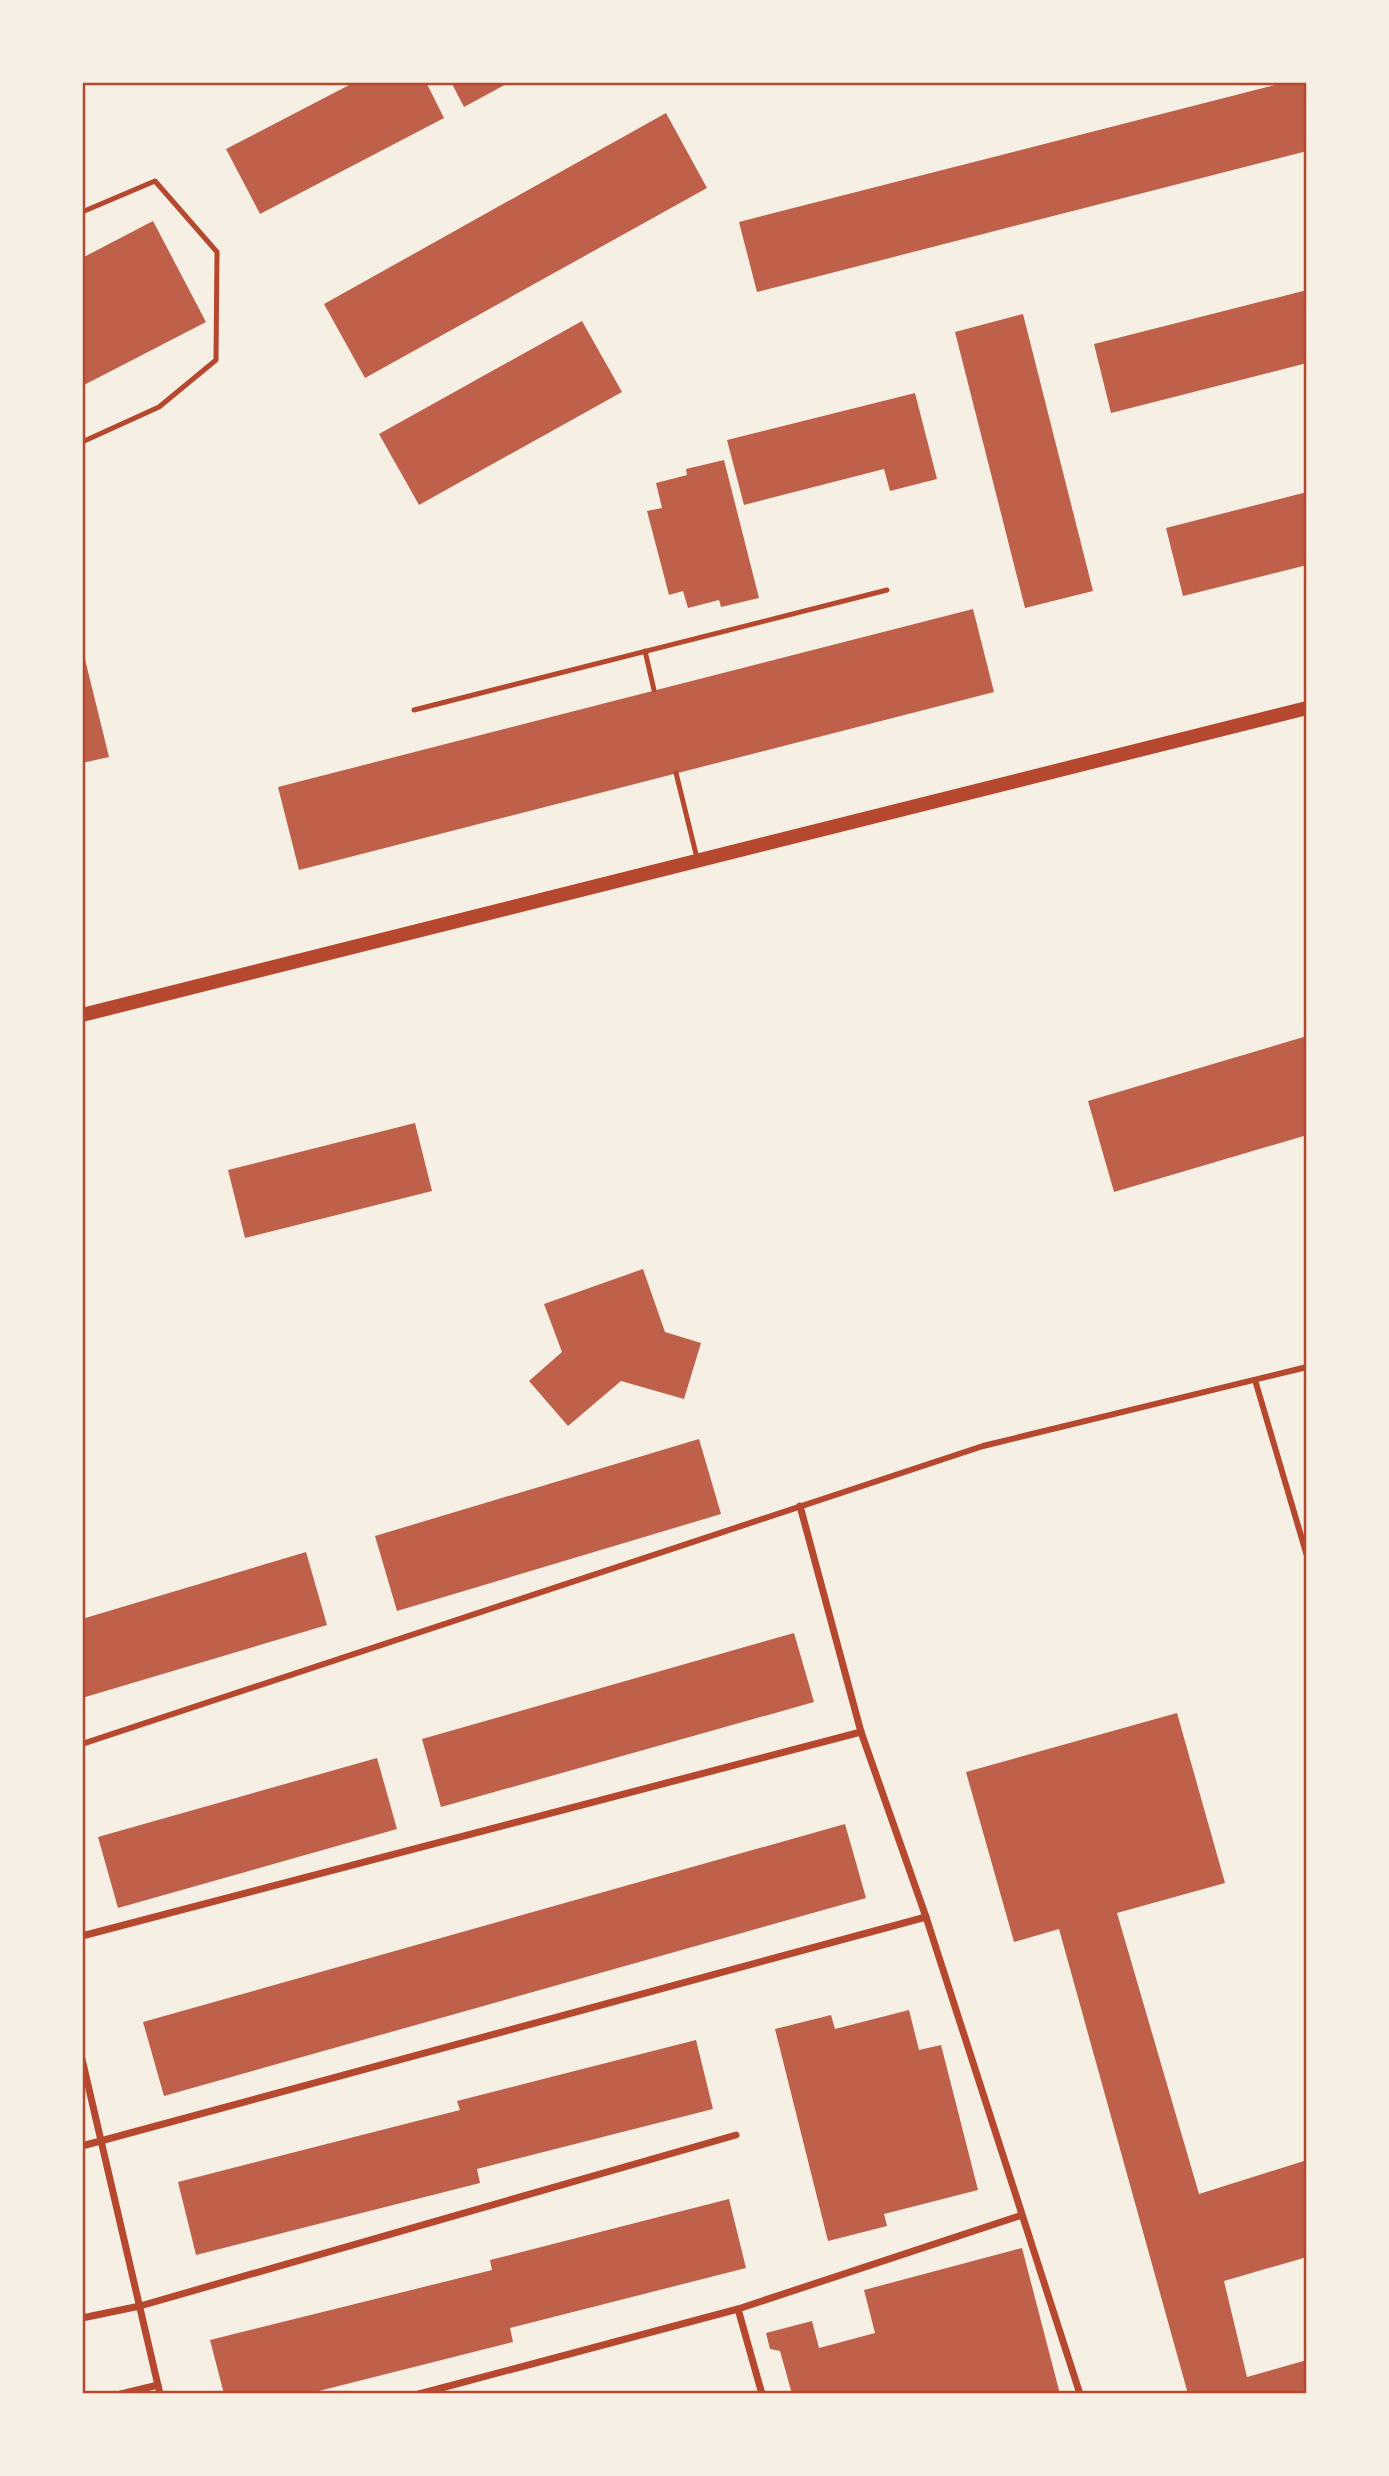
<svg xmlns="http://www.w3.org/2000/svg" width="1389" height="2476" font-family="Barlow,sans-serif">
	<rect width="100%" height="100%" fill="#f6efe4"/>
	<g fill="#bf614a">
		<path d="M355 82H426L444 118 260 214 226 149Z"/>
		<path d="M451 82H510L464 107Z"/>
		<path d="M1287 82H1307V151L757 292 739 222Z"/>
		<path d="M666 113 707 188 365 378 324 304Z"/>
		<path d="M153 221 206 322 82 386V258Z"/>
		<path d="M1307 290V363L1111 413 1094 344Z"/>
		<path d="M1023 314 1093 591 1025 608 955 332Z"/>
		<path d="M582 321 622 392 419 505 379 434Z"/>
		<path d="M915 393 937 479 890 491 884 469 744 505 727 440Z"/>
		<path d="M724 460 759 598 721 607 719 600 688 608 683 591 669 595 647 511 662 508 656 483 687 475 686 469Z"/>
		<path d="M1307 492V565L1183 596 1166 528Z"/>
		<path d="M973 609 994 692 299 870 278 787Z"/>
		<path d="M82 647 109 757 82 763Z"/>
		<path d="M1307 1036V1135L1114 1192 1088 1101Z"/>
		<path d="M415 1123 432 1191 245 1238 228 1170Z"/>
		<path d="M643 1269 665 1332 701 1343 684 1399 621 1381 568 1426 529 1381 562 1352 544 1304Z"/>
		<path d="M699 1439 721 1514 397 1611 375 1536Z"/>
		<path d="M306 1552 327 1625 82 1698V1619Z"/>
		<path d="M794 1633 814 1702 441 1807 422 1739Z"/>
		<path d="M1177 1713 1225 1883 1117 1913 1199 2194 1307 2160V2257L1224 2281 1247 2377 1307 2360V2391L1296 2394H1188L1059 1929 1014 1942 966 1772Z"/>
		<path d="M377 1758 397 1829 118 1908 98 1837Z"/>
		<path d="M845 1824 866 1898 164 2096 143 2022Z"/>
		<path d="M909 2010 919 2050 941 2045 978 2190 884 2214 887 2226 828 2241 775 2029 831 2015 835 2029Z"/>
		<path d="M696 2040 713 2109 477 2169 480 2183 196 2255 178 2182 460 2110 457 2101Z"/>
		<path d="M729 2199 746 2268 510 2328 513 2342 307 2394H224L210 2340 492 2270 490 2260Z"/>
		<path d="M1022 2248 1060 2394H792L780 2351 770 2349 766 2333 812 2321 819 2348 875 2333 864 2290Z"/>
	</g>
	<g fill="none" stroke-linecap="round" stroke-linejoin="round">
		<g stroke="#b5482f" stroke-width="5">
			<path d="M82 212 155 181 217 252 216 360 159 407 82 442"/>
			<path d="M645 651 654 690"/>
			<path d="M414 710 887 590"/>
			<path d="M676 773 697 858"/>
		</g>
		<g stroke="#b5482f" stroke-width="6">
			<path d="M1255 1380 1307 1556"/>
			<path d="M82 1744 983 1446 1307 1367"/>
		</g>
		<g stroke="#b5482f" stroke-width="7">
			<path d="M800 1506 861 1732 926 1917 1080 2394"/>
			<path d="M82 1936 861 1732"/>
			<path d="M82 2059 160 2394"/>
			<path d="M82 2146 926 1917"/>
			<path d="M738 2309 1022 2215"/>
			<path d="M82 2318 140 2306 736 2135"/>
			<path d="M121 2394 158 2385"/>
			<path d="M419 2394 738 2309 762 2394"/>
		</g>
		<path stroke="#b5482f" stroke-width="14" d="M82 1015 1307 708"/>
	</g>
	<rect width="1389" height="2476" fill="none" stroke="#f6efe4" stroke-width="168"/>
	<rect x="84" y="84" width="1221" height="2308" fill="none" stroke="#b5482f" stroke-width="2.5"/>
</svg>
